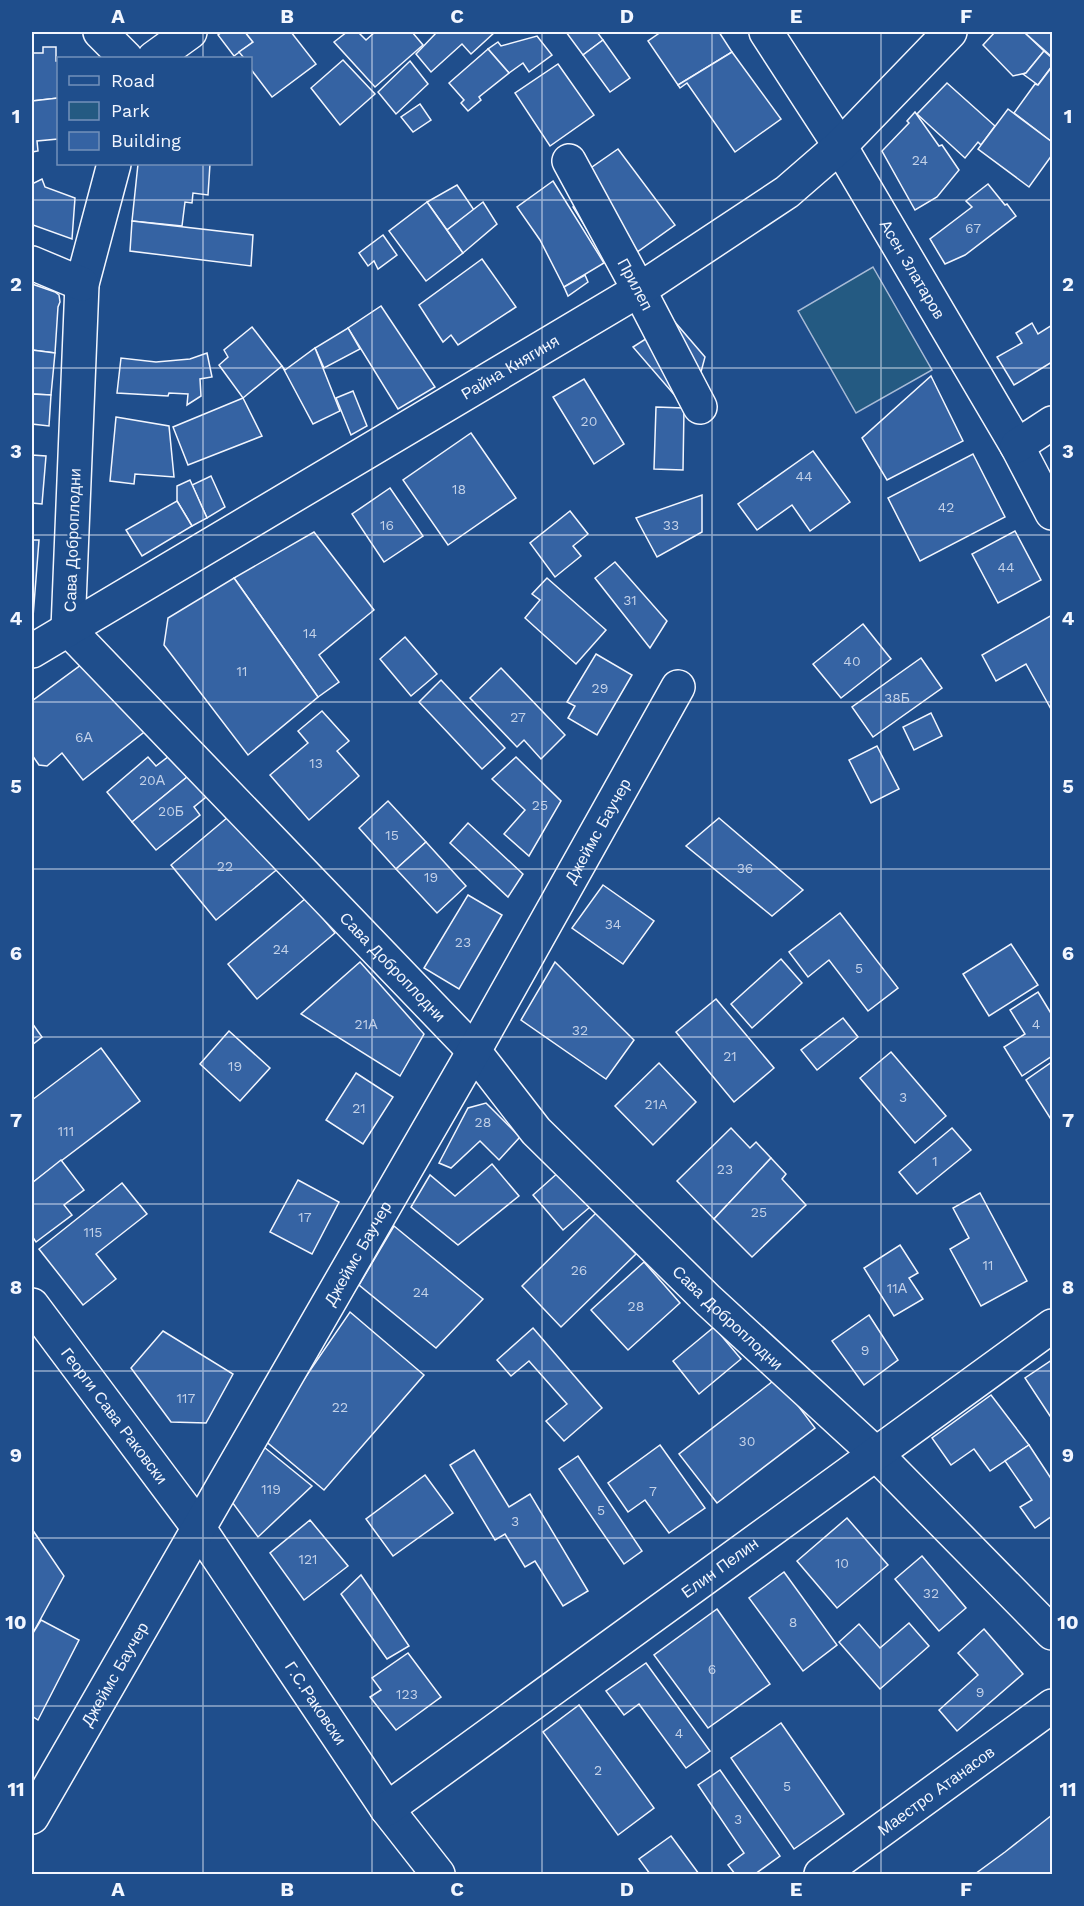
<svg xmlns="http://www.w3.org/2000/svg" width="1084" height="1906" font-family="'Work Sans',sans-serif">
	<rect width="100%" height="100%" fill="#1f4e8c"/>
	<path fill="#245a82" stroke="#a8bbd7" stroke-width="1.5" d="M873 267 932 370 856 413 798 311Z"/>
	<g fill="#3563a3" stroke="#f2f6ff" stroke-width="1.5">
		<path d="M222 32H245L253 42 234 56 218 35Z"/>
		<path d="M245 32H291L316 64 272 97 250 68V58H244L239 52 253 42Z"/>
		<path d="M347 32H358L366 40 375 32H412L423 45 375 87 334 42Z"/>
		<path d="M437 32H495L471 54 462 44 431 72 416 54Z"/>
		<path d="M566 32H597L603 40 583 55Z"/>
		<path d="M661 32H719L732 52 678 85 648 41Z"/>
		<path d="M995 32H1024L1044 51 1026 73 1013 76 983 45Z"/>
		<path d="M1024 32H1052V57Z"/>
		<path d="M537 36 552 55 529 72 523 63 509 73 488 49 498 42 501 46Z"/>
		<path d="M603 40 630 78 610 92 583 55Z"/>
		<path d="M43 47H56V61H58V98L32 101V53H43Z"/>
		<path d="M488 49 509 73 479 97 481 100 468 111 461 103 464 100 449 83Z"/>
		<path d="M1044 51 1052 58V66L1038 85 1023 74 1026 73Z"/>
		<path d="M732 52 781 119 735 152 687 83 680 88 678 85Z"/>
		<path d="M343 60 375 94 340 125 311 88Z"/>
		<path d="M410 61 428 84 396 114 378 92Z"/>
		<path d="M558 64 594 115 550 146 515 93Z"/>
		<path d="M1051 68 1052 69V142L1014 113 1035 84 1038 85Z"/>
		<path d="M947 83 995 126 981 145 978 142 965 158 917 114Z"/>
		<path d="M58 98V139L37 141 38 151 32 152V101Z"/>
		<path d="M420 104 431 120 413 132 401 117Z"/>
		<path d="M1008 109 1052 142V155L1029 187 978 149Z"/>
		<path d="M915 112 939 146 942 145 959 170 937 197 915 210 882 151 909 123 907 121Z"/>
		<path d="M618 149 675 225 612 270 573 207 594 192 582 174Z"/>
		<path d="M138 164H210L208 195 193 193 192 203 185 202 182 226 132 221Z"/>
		<path d="M42 179 45 187 75 198 72 239 33 225 32 184Z"/>
		<path d="M553 181 604 263 564 287 540 240 517 207Z"/>
		<path d="M988 184 1005 205 1007 204 1016 216 965 255 945 264 930 239 972 207 966 201Z"/>
		<path d="M457 185 474 210 447 230 427 202Z"/>
		<path d="M427 202 463 253 426 281 389 231Z"/>
		<path d="M483 202 497 224 463 253 447 230Z"/>
		<path d="M132 221 253 235 251 266 130 251Z"/>
		<path d="M383 235 397 255 378 269 374 261 368 266 359 253Z"/>
		<path d="M482 259 516 307 458 345 451 335 443 342 419 305Z"/>
		<path d="M585 275 588 282 568 296 564 287Z"/>
		<path d="M32 284 55 292 59 295 60 302 58 307 55 353 32 350Z"/>
		<path d="M381 306 435 387 398 409 348 328Z"/>
		<path d="M674 321 705 357 690 413 633 347Z"/>
		<path d="M1032 323 1038 334 1052 325V362L1014 385 997 357 1022 343 1016 333Z"/>
		<path d="M252 327 282 366 243 398 219 365 228 357 224 350Z"/>
		<path d="M348 328 360 349 324 368 315 348Z"/>
		<path d="M315 348 340 411 313 424 282 366 285 370Z"/>
		<path d="M32 350 55 353 51 395 32 394Z"/>
		<path d="M207 353 212 377 200 379 201 396 187 405 188 394 169 393 168 396 117 393 121 358 156 362 190 359Z"/>
		<path d="M931 376 963 441 887 480 862 438Z"/>
		<path d="M584 379 624 444 594 464 553 397Z"/>
		<path d="M353 391 367 426 351 435 336 398Z"/>
		<path d="M32 394 51 395 49 426 32 424Z"/>
		<path d="M243 398 262 436 188 465 173 427Z"/>
		<path d="M656 407 684 408 683 470 654 469Z"/>
		<path d="M116 417 169 426 174 477 135 474 134 484 110 481Z"/>
		<path d="M471 433 516 498 448 545 403 480Z"/>
		<path d="M813 451 850 502 810 531 792 505 757 530 738 504Z"/>
		<path d="M973 454 1005 517 920 561 888 498Z"/>
		<path d="M32 455 46 456 42 504 32 503Z"/>
		<path d="M211 476 225 507 207 518 192 485Z"/>
		<path d="M190 480 207 518 192 526 177 501V486Z"/>
		<path d="M390 488 423 536 384 562 352 514Z"/>
		<path d="M702 495V532L657 557 636 518Z"/>
		<path d="M177 501 192 526 142 556 126 530Z"/>
		<path d="M570 511 588 534 573 546 581 556 555 577 530 543Z"/>
		<path d="M1015 531 1041 580 998 603 972 554Z"/>
		<path d="M314 532 374 610 319 655 339 682 318 697 234 578Z"/>
		<path d="M32 540H39L33 617H32Z"/>
		<path d="M615 562 667 621 650 648 595 578Z"/>
		<path d="M234 578 318 697 248 755 164 645 168 618Z"/>
		<path d="M547 578 606 630 576 664 525 618 540 600 532 594Z"/>
		<path d="M1052 615V711L1026 664 996 681 982 655Z"/>
		<path d="M863 624 891 659 841 698 813 664Z"/>
		<path d="M405 637 437 674 411 696 380 659Z"/>
		<path d="M596 654 632 675 597 735 568 718 575 706 567 702Z"/>
		<path d="M921 658 942 688 873 737 852 707Z"/>
		<path d="M81 665 157 722 83 780 62 753 47 766 39 765 32 755V701Z"/>
		<path d="M501 668 565 735 541 759 524 740 517 747 470 698Z"/>
		<path d="M441 680 505 748 482 769 419 702Z"/>
		<path d="M322 711 349 741 337 751 359 776 309 820 270 775 308 743 298 731Z"/>
		<path d="M931 713 942 736 914 750 903 727Z"/>
		<path d="M877 746 899 789 871 803 849 760Z"/>
		<path d="M181 747 198 768 132 822 107 792 148 757 156 766Z"/>
		<path d="M516 757 561 801 529 856 504 834 525 810 492 779Z"/>
		<path d="M198 768 216 789 194 807 200 815 156 850 132 822Z"/>
		<path d="M388 801 426 842 396 869 359 828Z"/>
		<path d="M234 812 280 867 216 920 171 865Z"/>
		<path d="M719 818 803 890 772 916 686 846Z"/>
		<path d="M468 823 523 874 508 897 450 843Z"/>
		<path d="M426 842 466 886 437 913 396 869Z"/>
		<path d="M603 885 654 921 623 964 572 928Z"/>
		<path d="M468 895 502 915 459 989 424 968Z"/>
		<path d="M306 898 335 933 257 999 228 964Z"/>
		<path d="M840 913 898 988 868 1011 829 960 808 977 789 952Z"/>
		<path d="M1011 944 1038 985 989 1016 963 974Z"/>
		<path d="M781 959 802 983 752 1028 731 1004Z"/>
		<path d="M360 962 424 1034 400 1076 301 1014Z"/>
		<path d="M555 962 634 1040 606 1079 521 1020Z"/>
		<path d="M1038 992 1052 1015V1056L1022 1076 1004 1047 1025 1034 1010 1010Z"/>
		<path d="M716 999 774 1068 734 1102 676 1032Z"/>
		<path d="M843 1018 858 1037 817 1070 801 1050Z"/>
		<path d="M32 1023 42 1037 32 1045Z"/>
		<path d="M229 1031 270 1068 240 1101 200 1064Z"/>
		<path d="M101 1048 140 1101 32 1183V1100Z"/>
		<path d="M891 1052 946 1116 915 1143 860 1078Z"/>
		<path d="M1052 1062V1121L1026 1080Z"/>
		<path d="M659 1063 696 1102 653 1145 615 1106Z"/>
		<path d="M356 1073 393 1097 363 1144 326 1120Z"/>
		<path d="M486 1103 520 1137 499 1160 480 1141 451 1168 439 1163 468 1108Z"/>
		<path d="M731 1128 750 1148 756 1142 771 1158 714 1219 677 1181Z"/>
		<path d="M952 1128 971 1150 917 1194 899 1172Z"/>
		<path d="M771 1158 786 1174 782 1179 806 1205 752 1257 714 1219Z"/>
		<path d="M61 1160 84 1190 64 1205 72 1215 36 1242 32 1236V1183Z"/>
		<path d="M492 1164 519 1196 458 1245 411 1207 430 1175 455 1196Z"/>
		<path d="M560 1171 590 1207 563 1230 533 1195Z"/>
		<path d="M298 1180 339 1202 312 1254 270 1232Z"/>
		<path d="M122 1183 147 1214 96 1254 116 1279 83 1305 39 1249Z"/>
		<path d="M980 1193 1027 1281 981 1306 950 1249 969 1238 953 1208Z"/>
		<path d="M596 1213 636 1254 561 1327 522 1286Z"/>
		<path d="M394 1226 483 1299 436 1348 359 1285Z"/>
		<path d="M900 1245 918 1273 909 1278 923 1299 894 1316 864 1268Z"/>
		<path d="M644 1262 680 1303 628 1350 591 1310Z"/>
		<path d="M350 1312 424 1375 324 1490 263 1439Z"/>
		<path d="M869 1315 898 1360 864 1385 832 1341Z"/>
		<path d="M714 1327 741 1359 699 1394 673 1361Z"/>
		<path d="M533 1328 602 1408 564 1441 546 1421 567 1404 529 1361 511 1376 497 1360Z"/>
		<path d="M163 1331 233 1374 206 1423 171 1422 131 1368Z"/>
		<path d="M1052 1360V1419L1025 1378Z"/>
		<path d="M777 1378 815 1428 717 1503 679 1454Z"/>
		<path d="M991 1395 1029 1445 990 1471 974 1449 951 1465 932 1438Z"/>
		<path d="M259 1443 312 1486 258 1537 232 1502Z"/>
		<path d="M660 1445 705 1508 669 1533 645 1500 628 1512 608 1483Z"/>
		<path d="M1029 1445 1052 1480V1516L1035 1528 1020 1507 1032 1500 1005 1461Z"/>
		<path d="M474 1450 509 1507 530 1494 588 1591 563 1606 535 1561 525 1567 505 1534 495 1540 450 1465Z"/>
		<path d="M578 1456 642 1551 624 1564 559 1469Z"/>
		<path d="M425 1475 453 1513 393 1556 366 1519Z"/>
		<path d="M847 1518 888 1565 837 1608 797 1561Z"/>
		<path d="M310 1520 348 1566 304 1600 270 1553Z"/>
		<path d="M32 1529 64 1576 33 1633 32 1632Z"/>
		<path d="M922 1556 966 1608 939 1631 895 1579Z"/>
		<path d="M784 1572 837 1645 803 1671 749 1598Z"/>
		<path d="M361 1575 409 1646 387 1659 341 1594Z"/>
		<path d="M717 1609 770 1684 708 1728 654 1655Z"/>
		<path d="M41 1620 79 1640 38 1720 32 1716V1632L33 1633Z"/>
		<path d="M909 1623 929 1646 880 1689 839 1642 859 1624 880 1648Z"/>
		<path d="M984 1629 1023 1674 957 1731 939 1710 978 1675 958 1653Z"/>
		<path d="M408 1653 441 1697 396 1730 370 1697 381 1690 372 1678Z"/>
		<path d="M646 1663 710 1751 686 1768 639 1704 624 1715 606 1691Z"/>
		<path d="M579 1705 654 1808 618 1835 543 1732Z"/>
		<path d="M781 1723 844 1814 794 1849 731 1758Z"/>
		<path d="M720 1770 780 1856 755 1874H735L728 1865 744 1853 698 1785Z"/>
		<path d="M1052 1815V1874H975L1005 1852Z"/>
		<path d="M671 1836 699 1874H650L639 1859Z"/>
	</g>
	<g fill="none" stroke-linecap="round" stroke-linejoin="round">
		<defs>
			<g id="minor">
				<path d="M100 32 126 58"/>
				<path id="s1" d="M766 32 840 146 1017 446 1052 513"/>
				<path d="M154 58 190 32"/>
				<path id="s2" d="M569 161 639 290 700 407"/>
				<path id="s3" d="M114 164 82 284 68 629 474 1051 536 1131 708 1300 877 1455 1052 1633"/>
				<path d="M32 263 82 284"/>
				<path d="M1017 446 1052 423"/>
				<path id="s4" d="M32 651 639 290 787 192 840 146 950 32"/>
				<path id="s5" d="M32 1305 198 1527 387 1809 438 1874"/>
				<path id="s6" d="M387 1809 1052 1326"/>
				<path id="s7" d="M32 1817 474 1051 678 687"/>
				<path id="s8" d="M821 1874 1052 1706"/>
			</g>
		</defs>
		<use href="#minor" stroke="#f2f6ff" stroke-width="36"/>
		<use href="#minor" stroke="#1f4e8c" stroke-width="33"/>
	</g>
	<path fill="none" stroke="#f2f6ff" stroke-width="1.5" stroke-opacity="0.55" d="M203 32V58M372 32V1874M542 32V1874M712 32V1874M881 32V1874M203 164V1874M32 200H1052M32 368H1052M32 535H1052M32 702H1052M32 869H1052M32 1037H1052M32 1204H1052M32 1371H1052M32 1538H1052M32 1706H1052"/>
	<g text-anchor="middle" stroke-width="4.5" stroke-linejoin="round" paint-order="stroke">
		<g font-size="14" fill="#c3d1e8">
			<text x="920" y="165">24</text>
			<text x="973" y="233">67</text>
			<text x="589" y="426">20</text>
			<text x="804" y="481">44</text>
			<text x="459" y="494">18</text>
			<text x="946" y="512">42</text>
			<text x="387" y="530">16</text>
			<text x="671" y="530">33</text>
			<text x="1006" y="572">44</text>
			<text x="630" y="605">31</text>
			<text x="310" y="638">14</text>
			<text x="852" y="666">40</text>
			<text x="242" y="676">11</text>
			<text x="600" y="693">29</text>
			<text x="897" y="703">38Б</text>
			<text x="518" y="722">27</text>
			<text x="84" y="742">6А</text>
			<text x="316" y="768">13</text>
			<text x="152" y="785">20А</text>
			<text x="540" y="810">25</text>
			<text x="171" y="816">20Б</text>
			<text x="392" y="840">15</text>
			<text x="225" y="871">22</text>
			<text x="745" y="873">36</text>
			<text x="431" y="882">19</text>
			<text x="613" y="929">34</text>
			<text x="463" y="947">23</text>
			<text x="281" y="954">24</text>
			<text x="859" y="973">5</text>
			<text x="366" y="1029">21А</text>
			<text x="1036" y="1029">4</text>
			<text x="580" y="1035">32</text>
			<text x="730" y="1061">21</text>
			<text x="235" y="1071">19</text>
			<text x="903" y="1102">3</text>
			<text x="656" y="1109">21A</text>
			<text x="359" y="1113">21</text>
			<text x="483" y="1127">28</text>
			<text x="66" y="1136">111</text>
			<text x="935" y="1166">1</text>
			<text x="725" y="1174">23</text>
			<text x="759" y="1217">25</text>
			<text x="305" y="1222">17</text>
			<text x="93" y="1237">115</text>
			<text x="988" y="1270">11</text>
			<text x="579" y="1275">26</text>
			<text x="897" y="1293">11А</text>
			<text x="421" y="1297">24</text>
			<text x="636" y="1311">28</text>
			<text x="865" y="1355">9</text>
			<text x="186" y="1403">117</text>
			<text x="340" y="1412">22</text>
			<text x="747" y="1446">30</text>
			<text x="271" y="1494">119</text>
			<text x="653" y="1496">7</text>
			<text x="601" y="1515">5</text>
			<text x="515" y="1526">3</text>
			<text x="308" y="1564">121</text>
			<text x="842" y="1568">10</text>
			<text x="931" y="1598">32</text>
			<text x="793" y="1627">8</text>
			<text x="712" y="1674">6</text>
			<text x="980" y="1697">9</text>
			<text x="407" y="1699">123</text>
			<text x="679" y="1738">4</text>
			<text x="598" y="1775">2</text>
			<text x="787" y="1791">5</text>
			<text x="738" y="1824">3</text>
		</g>
		<g font-size="16" fill="#f2f6ff" stroke="#1f4e8c">
			<text dy="6" stroke="none"><textPath href="#s1" startOffset="279">Асен Златаров</textPath></text>
			<text dy="6" stroke="none"><textPath href="#s2" startOffset="140">Прилеп</textPath></text>
			<text dy="6" stroke="none"><textPath href="#s4" startOffset="556">Райна Княгиня</textPath></text>
			<text transform="translate(72 540) rotate(-88)" y="6">Сава Доброплодни</text>
			<text dy="6" stroke="none"><textPath href="#s7" startOffset="1137">Джеймс Баучер</textPath></text>
			<text dy="6" stroke="none"><textPath href="#s3" startOffset="938">Сава Доброплодни</textPath></text>
			<text dy="6" stroke="none"><textPath href="#s7" startOffset="651">Джеймс Баучер</textPath></text>
			<text dy="6" stroke="none"><textPath href="#s3" startOffset="1424">Сава Доброплодни</textPath></text>
			<text dy="6" stroke="none"><textPath href="#s5" startOffset="138">Георги Сава Раковски</textPath></text>
			<text dy="6" stroke="none"><textPath href="#s6" startOffset="411">Елин Пелин</textPath></text>
			<text dy="6" stroke="none"><textPath href="#s7" startOffset="165">Джеймс Баучер</textPath></text>
			<text dy="6" stroke="none"><textPath href="#s5" startOffset="489">Г.С.Раковски</textPath></text>
			<text dy="6" stroke="none"><textPath href="#s8" startOffset="142">Маестро Атанасов</textPath></text>
		</g>
	</g>
	<rect width="1084" height="1906" fill="none" stroke="#1f4e8c" stroke-width="66"/>
	<rect x="57" y="57" width="195" height="108" fill="#1f4e8c" stroke="#7391ba" stroke-width="1.5"/>
	<rect x="69" y="76" width="30" height="9" fill="#1f4e8c" stroke="#7391ba" stroke-width="1.5"/>
	<text x="111" y="87" font-size="18" fill="#f2f6ff">Road</text>
	<rect x="69" y="102" width="30" height="18" fill="#245a82" stroke="#7391ba" stroke-width="1.5"/>
	<text x="111" y="117" font-size="18" fill="#f2f6ff">Park</text>
	<rect x="69" y="132" width="30" height="18" fill="#3563a3" stroke="#7391ba" stroke-width="1.5"/>
	<text x="111" y="147" font-size="18" fill="#f2f6ff">Building</text>
	<rect x="33" y="33" width="1018" height="1840" fill="none" stroke="#f2f6ff" stroke-width="2"/>
	<g font-size="20" text-anchor="middle" font-weight="bold" fill="#f2f6ff">
		<text x="118" y="23">A</text>
		<text x="287" y="23">B</text>
		<text x="457" y="23">C</text>
		<text x="627" y="23">D</text>
		<text x="796" y="23">E</text>
		<text x="966" y="23">F</text>
		<text x="16" y="123">1</text>
		<text x="1068" y="123">1</text>
		<text x="16" y="291">2</text>
		<text x="1068" y="291">2</text>
		<text x="16" y="458">3</text>
		<text x="1068" y="458">3</text>
		<text x="16" y="625">4</text>
		<text x="1068" y="625">4</text>
		<text x="16" y="793">5</text>
		<text x="1068" y="793">5</text>
		<text x="16" y="960">6</text>
		<text x="1068" y="960">6</text>
		<text x="16" y="1127">7</text>
		<text x="1068" y="1127">7</text>
		<text x="16" y="1294">8</text>
		<text x="1068" y="1294">8</text>
		<text x="16" y="1462">9</text>
		<text x="1068" y="1462">9</text>
		<text x="16" y="1629">10</text>
		<text x="1068" y="1629">10</text>
		<text x="16" y="1796">11</text>
		<text x="1068" y="1796">11</text>
		<text x="118" y="1896">A</text>
		<text x="287" y="1896">B</text>
		<text x="457" y="1896">C</text>
		<text x="627" y="1896">D</text>
		<text x="796" y="1896">E</text>
		<text x="966" y="1896">F</text>
	</g>
</svg>
